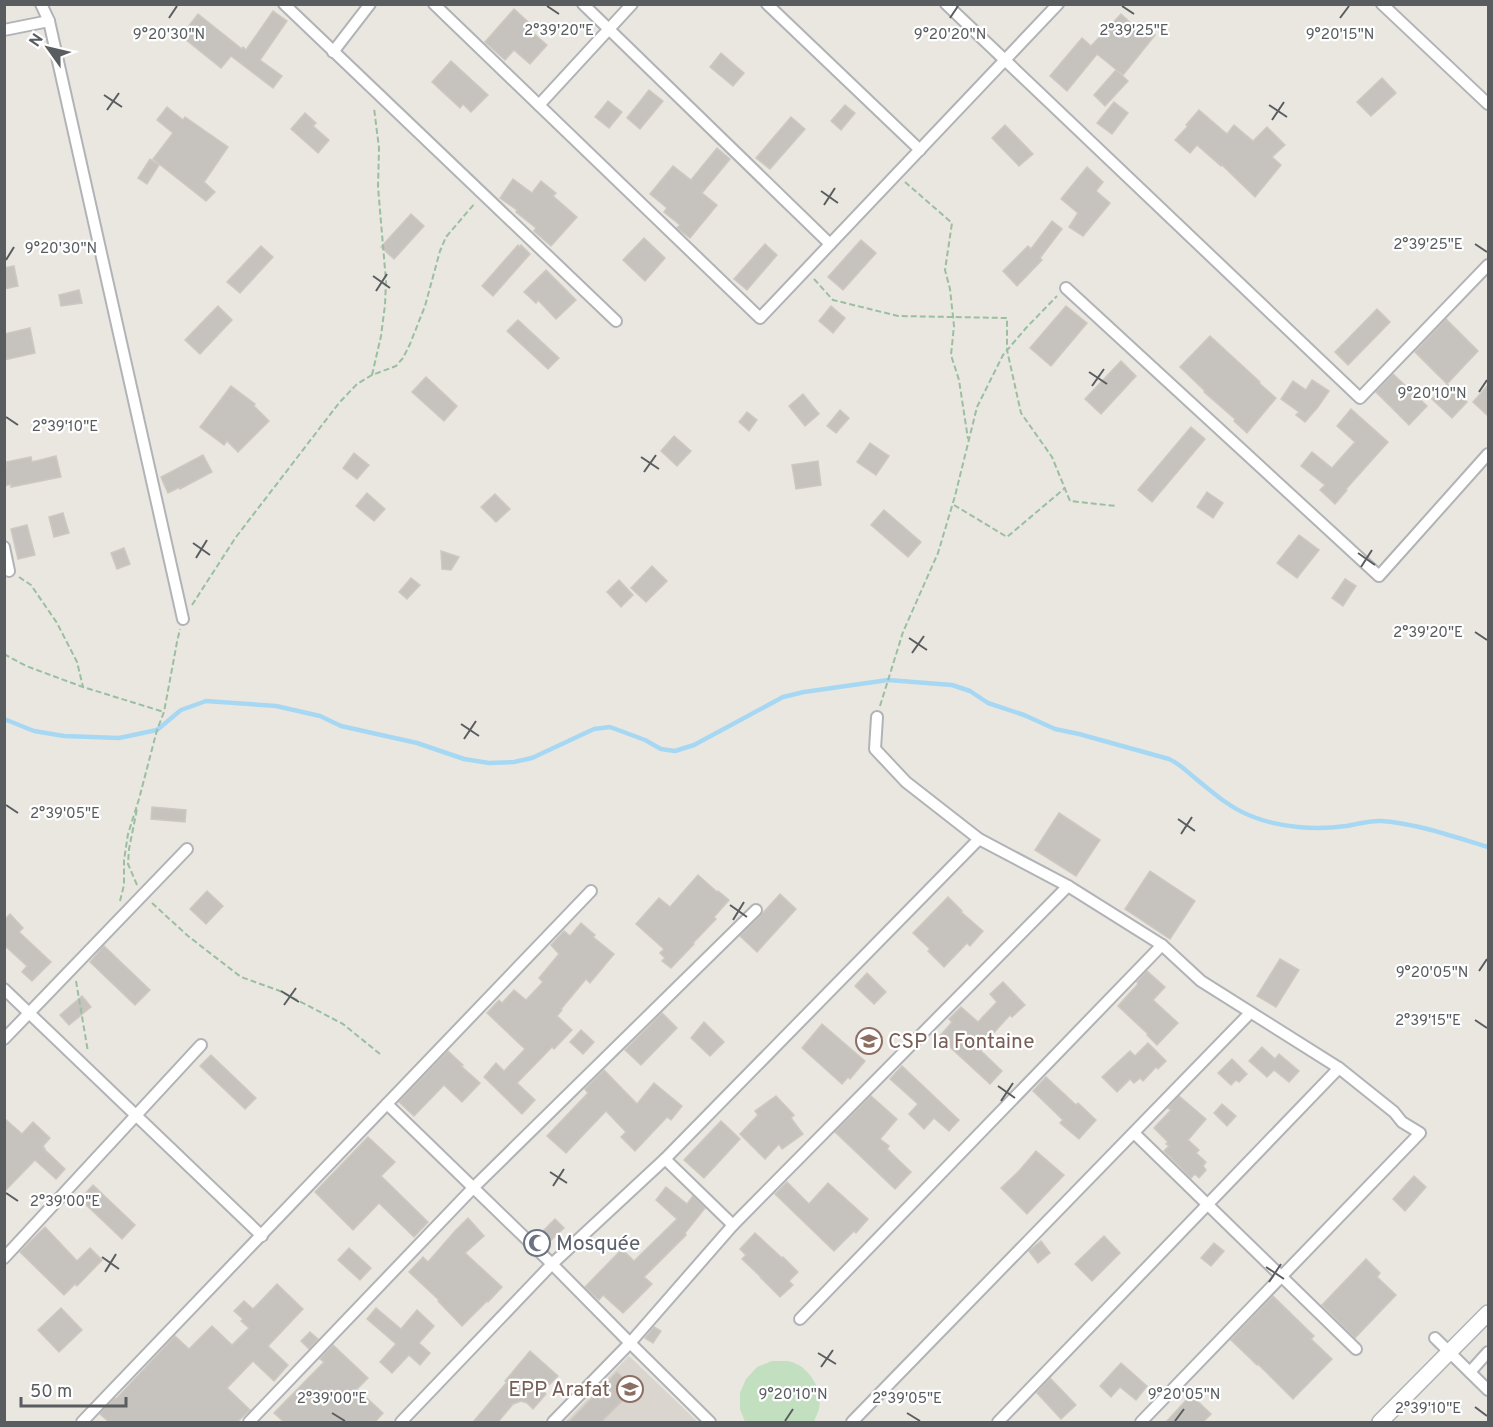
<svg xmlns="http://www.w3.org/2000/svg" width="1493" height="1427" font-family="Overpass,sans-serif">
	<rect width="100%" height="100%" fill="#eae7e1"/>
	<path fill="#dad6cf" d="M629 1356 698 1422H565Z"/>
	<path fill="#c2dfc0" d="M772 1361C777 1361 782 1361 787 1361 808 1364 823 1388 819 1409 818 1413 815 1418 814 1422H745L740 1409V1393L746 1379 757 1367Z"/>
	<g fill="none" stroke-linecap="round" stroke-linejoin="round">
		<path stroke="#a7d8f3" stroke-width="4.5" d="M4 719 34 731 64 736 119 738 157 730 181 710 206 701 276 706 320 716 341 726 417 743 464 759 489 763 514 762 532 758 594 729 610 727 645 740 661 749 675 751 694 745 783 697 804 692 888 680 952 685 970 691 988 703 1024 715 1055 729 1079 734 1169 759C1180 764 1185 770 1195 778 1212 792 1230 808 1251 816 1280 828 1316 830 1346 826 1358 824 1371 820 1382 821 1419 824 1454 837 1488 847"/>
	</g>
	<g fill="#c6c2bd" stroke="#cec8c0" stroke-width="1.5">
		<path d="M514 9 534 27 531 31 547 45 530 64 514 50 505 60 485 42Z"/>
		<path d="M273 11 287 21 260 60 282 76 273 88 231 56 221 68 181 36 198 14 242 49 243 47 246 50Z"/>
		<path d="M1121 14 1135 27 1139 22 1155 35 1123 75 1097 54 1067 91 1050 76 1082 38 1091 46Z"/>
		<path d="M721 53 744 73 733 86 710 67Z"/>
		<path d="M451 61 488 95 471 112 463 104 460 108 432 82Z"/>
		<path d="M1116 70 1128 81 1105 106 1094 95Z"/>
		<path d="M1382 78 1396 93 1371 116 1357 102Z"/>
		<path d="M649 90 663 101 640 129 627 118Z"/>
		<path d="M608 101 622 112 609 128 595 117Z"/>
		<path d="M1114 102 1128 113 1112 134 1097 123Z"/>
		<path d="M845 105 855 113 841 130 831 121Z"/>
		<path d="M167 107 183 120 185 117 228 147 204 182 215 192 206 201 153 159 173 133 157 120Z"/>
		<path d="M1199 110 1227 134 1234 125 1253 141 1267 127 1285 145 1272 157 1281 165 1255 197 1222 165 1221 166 1197 145 1190 153 1175 140 1188 126 1186 125Z"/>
		<path d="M305 113 316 123 313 126 329 140 318 153 291 129Z"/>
		<path d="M791 117 805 129 770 169 756 158Z"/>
		<path d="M1005 125 1033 154 1019 166 992 138Z"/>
		<path d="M717 148 730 159 702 193 717 205 690 238 677 228 680 225 664 212 667 208 650 194 673 166 691 180Z"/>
		<path d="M150 159 159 165 147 184 138 178Z"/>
		<path d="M1087 167 1103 182 1096 191 1110 203 1083 236 1069 227 1078 213 1061 199Z"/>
		<path d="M513 179 532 193 541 181 556 193 553 196 577 217 551 246 534 231 536 228 516 212 517 210 500 198Z"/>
		<path d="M411 214 424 226 394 259 381 247Z"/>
		<path d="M1052 221 1062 229 1040 258 1042 260 1017 286 1003 271 1028 246 1031 249Z"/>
		<path d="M644 238 665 258 645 281 623 260Z"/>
		<path d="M861 240 876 253 843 290 828 277Z"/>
		<path d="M765 244 777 255 747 290 734 279Z"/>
		<path d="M518 245 520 247 521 245 530 254 493 296 482 286Z"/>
		<path d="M261 246 273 257 240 293 227 282Z"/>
		<path d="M14 266 18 286 4 289V268Z"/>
		<path d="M546 270 576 300 556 319 538 300 536 303 524 292Z"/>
		<path d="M79 290 82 303 61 306 59 295Z"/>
		<path d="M218 306 232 320 200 354 185 340Z"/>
		<path d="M831 306 845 318 833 333 819 321Z"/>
		<path d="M1066 306 1087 323 1051 366 1030 348Z"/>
		<path d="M1377 309 1390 322 1348 365 1335 352Z"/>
		<path d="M1446 319 1478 351 1447 384 1415 352Z"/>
		<path d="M518 320 559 358 548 369 507 331Z"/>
		<path d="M30 328 35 353 4 360V334Z"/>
		<path d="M1210 336 1260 382 1259 383 1276 398 1247 433 1234 421 1235 419 1204 392 1205 391 1180 367Z"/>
		<path d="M1121 361 1136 376 1101 414 1085 399Z"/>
		<path d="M1393 374 1427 406 1409 425 1376 392Z"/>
		<path d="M426 377 457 406 444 421 412 392Z"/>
		<path d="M1312 380 1329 391 1318 407 1305 422 1296 415 1299 412 1281 399 1293 381 1306 390Z"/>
		<path d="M1447 384 1467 402 1452 418 1432 399Z"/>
		<path d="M1488 385V416L1473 402Z"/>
		<path d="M231 386 255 404 254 406 269 421 238 452 227 441 224 445 200 427Z"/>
		<path d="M803 394 819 414 805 426 789 406Z"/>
		<path d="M1351 409 1388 442 1346 489 1347 490 1335 504 1320 490 1325 485 1301 466 1312 452 1332 468 1355 442 1337 426Z"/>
		<path d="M840 410 849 418 836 433 827 426Z"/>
		<path d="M747 412 757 420 749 431 739 422Z"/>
		<path d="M1191 427 1205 439 1152 502 1138 490Z"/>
		<path d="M674 436 691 451 677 466 661 451Z"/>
		<path d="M870 443 889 456 876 475 857 462Z"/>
		<path d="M354 453 369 465 357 479 343 468Z"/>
		<path d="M203 455 212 472 180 489V487L168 493 161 477Z"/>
		<path d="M56 456 61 477 11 487V484L4 486V467H7L6 462 31 457 32 462Z"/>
		<path d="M818 461 821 485 796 489 792 465Z"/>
		<path d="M1207 492 1223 503 1213 518 1197 507Z"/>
		<path d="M367 493 385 509 374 521 356 506Z"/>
		<path d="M495 494 510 509 496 522 481 507Z"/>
		<path d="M884 510 921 542 908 557 871 525Z"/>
		<path d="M63 513 69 533 54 537 49 517Z"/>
		<path d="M27 525 35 555 18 559 11 529Z"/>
		<path d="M1299 535 1319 550 1297 578 1277 563Z"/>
		<path d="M124 548 130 564 117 569 111 553Z"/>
		<path d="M441 551 459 557 451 570 442 569Z"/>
		<path d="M652 566 667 581 646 602 631 588Z"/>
		<path d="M411 578 420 585 407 599 399 592Z"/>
		<path d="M1345 579 1356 586 1343 606 1332 598Z"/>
		<path d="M619 580 633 595 621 607 607 592Z"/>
		<path d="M152 807 186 810 185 822 151 819Z"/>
		<path d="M1059 813 1100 840 1076 876 1035 850Z"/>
		<path d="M1150 871 1195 901 1170 939 1125 909Z"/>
		<path d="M698 875 717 892 718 891 729 900 714 917 716 919 693 943 694 944 671 968 662 961 665 958 660 953 664 949 636 924 659 898 670 907Z"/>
		<path d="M207 891 223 906 206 924 190 909Z"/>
		<path d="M780 894 796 909 757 952 740 936 761 915Z"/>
		<path d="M948 897 962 911 961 912 983 931 970 946 967 943 944 967 928 951 930 949 913 933Z"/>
		<path d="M10 914 23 928 19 932 51 962 32 981 22 972 27 966 4 945V920Z"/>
		<path d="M581 923 595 935 593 937 614 954 590 983 586 979 561 1009 562 1010 557 1016 572 1030 554 1049 552 1047 517 1083 535 1100 522 1114 484 1077 496 1063 504 1071 525 1049 487 1013 499 1000 502 1003 514 990 526 1000 543 982 539 978 559 954 551 945 564 931 570 936Z"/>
		<path d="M104 946 150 990 135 1005 90 962Z"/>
		<path d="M1280 959 1299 970 1276 1007 1257 996Z"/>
		<path d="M1147 971 1165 987 1153 1000 1178 1023 1157 1045 1147 1035 1148 1034 1118 1006 1138 984 1137 982Z"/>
		<path d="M867 973 886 992 874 1004 855 986Z"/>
		<path d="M1003 982 1025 1005 1012 1017 1010 1015 979 1049 1002 1071 990 1084 939 1037 952 1022 949 1019 961 1007 978 1022 997 1002 990 994Z"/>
		<path d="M82 996 91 1007 69 1025 60 1015Z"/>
		<path d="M662 1013 677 1028 641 1065 625 1050Z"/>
		<path d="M704 1022 724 1042 710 1056 691 1038Z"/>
		<path d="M822 1024 865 1061 850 1079 848 1077 842 1084 802 1048Z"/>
		<path d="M581 1030 594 1042 583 1054 570 1042Z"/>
		<path d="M1148 1043 1166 1061 1158 1069 1156 1067 1143 1081 1140 1078 1134 1083 1130 1079 1117 1092 1102 1077 1130 1051 1135 1056Z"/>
		<path d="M1262 1047 1275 1059 1279 1054 1299 1071 1289 1082 1274 1070 1267 1077 1249 1061Z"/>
		<path d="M448 1051 463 1065 461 1066 480 1083 462 1102 444 1085 414 1116 399 1102Z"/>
		<path d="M211 1055 256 1098 245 1109 200 1066Z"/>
		<path d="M1232 1059 1247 1074 1239 1082 1236 1080 1231 1085 1218 1073Z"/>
		<path d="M902 1066 959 1120 949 1131 934 1118 924 1129 909 1114 918 1104 890 1079Z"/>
		<path d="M604 1070 637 1104 654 1083 682 1106 671 1120 667 1117 635 1151 621 1137 626 1132 606 1111 566 1153 547 1136 588 1093 585 1089Z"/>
		<path d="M1046 1077 1076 1105 1078 1103 1096 1120 1079 1139 1060 1123 1063 1120 1033 1091Z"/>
		<path d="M776 1096 794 1115 791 1118 803 1134 782 1149 779 1144 765 1159 740 1134 758 1115 755 1111Z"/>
		<path d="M871 1096 897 1119 880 1139 889 1146 887 1149 911 1172 895 1189 835 1132Z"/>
		<path d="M1179 1096 1206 1119 1188 1140 1199 1150 1196 1153 1206 1162 1203 1166 1206 1170 1199 1178 1195 1174 1191 1178 1164 1151 1169 1146 1166 1144 1168 1142 1154 1128 1171 1110 1168 1108Z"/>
		<path d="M1222 1104 1236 1116 1227 1126 1214 1113Z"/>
		<path d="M4 1118 22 1134 33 1122 50 1138 43 1146 45 1149H44L65 1169 56 1179 35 1160 4 1192Z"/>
		<path d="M721 1121 740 1139 704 1178 684 1160Z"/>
		<path d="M368 1137 395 1162 381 1176 428 1222 414 1237 379 1203 353 1230 315 1192Z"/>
		<path d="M1036 1151 1064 1175 1027 1214 1001 1188 1019 1171Z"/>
		<path d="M1414 1176 1426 1187 1405 1211 1393 1199Z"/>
		<path d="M787 1182 809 1204 828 1183 868 1219 856 1233 854 1231 834 1251 775 1194Z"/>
		<path d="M93 1185 135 1225 122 1239 80 1199Z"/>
		<path d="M666 1187 687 1204 693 1196 705 1208 685 1233 686 1235 644 1277 652 1284 623 1313 603 1295 599 1300 585 1287 622 1249 634 1261 677 1219 656 1200Z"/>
		<path d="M468 1218 484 1236 465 1253 502 1287 488 1302 487 1301 462 1326 438 1301 439 1300 409 1272 423 1257 428 1262 455 1231Z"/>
		<path d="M555 1219 564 1228 545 1246 537 1237Z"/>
		<path d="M45 1227 77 1261 90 1248 102 1260 77 1286 75 1284 64 1295 20 1252Z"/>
		<path d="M755 1233 782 1258 783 1257 798 1272 789 1281 793 1285 780 1297 761 1278H762L742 1259 746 1255 740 1249Z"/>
		<path d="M1104 1236 1120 1253 1092 1281 1075 1264Z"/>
		<path d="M1041 1241 1050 1253 1038 1263 1029 1251Z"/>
		<path d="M1214 1243 1224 1251 1211 1266 1201 1258Z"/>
		<path d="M349 1248 371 1268 360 1280 338 1260Z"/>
		<path d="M1366 1259 1380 1273 1377 1277 1396 1295 1355 1338 1322 1305Z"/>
		<path d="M277 1284 303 1309 268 1346 288 1365 274 1381 253 1361 227 1388 250 1410 237 1422H109L100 1414 115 1398 116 1399 175 1336 189 1349 212 1326 232 1345 249 1328 241 1321 243 1319 234 1311 244 1301 253 1309Z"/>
		<path d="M1273 1296 1314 1336 1311 1339 1332 1359 1293 1399 1258 1364 1257 1365 1231 1340Z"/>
		<path d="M61 1308 82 1330 59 1352 38 1330Z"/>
		<path d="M376 1308 401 1329 417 1310 434 1326 419 1343 430 1353 420 1365 409 1355 392 1373 380 1362 396 1344 367 1319Z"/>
		<path d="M654 1327 661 1331 653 1343 645 1338Z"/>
		<path d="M310 1332 318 1339 309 1349 301 1341Z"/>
		<path d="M333 1345 368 1378 357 1389 383 1413 375 1422H284L274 1413 324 1362 320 1359Z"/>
		<path d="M530 1351 558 1376 543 1391 546 1394 533 1409 527 1403 521 1401 513 1404 498 1422H473L507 1382 505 1381Z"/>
		<path d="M1121 1363 1147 1386 1136 1400 1120 1387 1111 1397 1100 1386Z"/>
		<path d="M617 1372 634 1389 601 1422H569Z"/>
		<path d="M1050 1378 1076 1405 1061 1419 1037 1393Z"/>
		<path d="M1191 1395 1211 1414 1203 1422H1166Z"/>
	</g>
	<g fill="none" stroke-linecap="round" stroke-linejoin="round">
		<defs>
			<g id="street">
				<path d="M41 4 49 21 183 619"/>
				<path d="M284 4 616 321"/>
				<path d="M434 4 760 318 1058 4"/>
				<path d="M583 4 830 244"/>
				<path d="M767 4 920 150"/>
				<path d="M946 4 1360 398 1488 265"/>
				<path d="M1382 4 1488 104"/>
				<path d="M4 30 49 21"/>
				<path d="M333 52 370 4"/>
				<path d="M539 105 632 4"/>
				<path d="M1066 288 1379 576 1488 454"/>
				<path d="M4 547 9 571"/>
				<path d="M877 717 875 749 906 782 979 839 1068 886 1162 945 1201 981 1339 1068 1394 1112 1402 1122 1420 1133 1141 1422"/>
				<path d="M4 989 262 1236"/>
				<path d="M4 1039 187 849"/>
				<path d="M387 1104 552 1264 630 1343 710 1422"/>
				<path d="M1134 1133 1356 1349"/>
				<path d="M665 1159 733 1225"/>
				<path d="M4 1258 201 1045"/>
				<path d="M800 1319 1162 945"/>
				<path d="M1435 1338 1488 1390"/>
				<path d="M1470 1372 1488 1352"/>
				<path d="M82 1422 591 891"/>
				<path d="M249 1422 474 1187 756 910"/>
				<path d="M401 1422 552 1264 665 1159 979 839"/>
				<path d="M553 1422 630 1343 733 1225 1068 886"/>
				<path d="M852 1422 1250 1013"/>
				<path d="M998 1422 1339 1068"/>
			</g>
			<path id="secondary" d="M1380 1422 1488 1313"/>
		</defs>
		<use href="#street" stroke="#b1b3b7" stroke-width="14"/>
		<use href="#secondary" stroke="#b0b4b7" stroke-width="18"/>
		<g stroke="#9abfa1" stroke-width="2" stroke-dasharray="6 3" stroke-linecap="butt">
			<path d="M905 182 952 223 945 270 950 289 954 326 951 355 959 380 968 439"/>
			<path d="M814 279 833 300 898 316 1007 318V350L1021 413 1052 457 1070 501 1116 506"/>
			<path d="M372 375 381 336 385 305 386 281 378 187 379 148 374 108"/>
			<path d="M954 505 1007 537 1065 488"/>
			<path d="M19 577 31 585 57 623 77 662 83 687"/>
			<path d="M192 605 236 537 339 403 357 384 372 375 396 366 403 358 410 344 425 306 440 251 446 237 475 203"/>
			<path d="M4 654 26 666 83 687 164 712"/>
			<path d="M880 706 903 632 938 553 955 496 977 407 1003 355 1026 328 1057 296"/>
			<path d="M137 885 128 864 129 849 137 809"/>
			<path d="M120 901 124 885V860L128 834 139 799 157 730 164 712 177 642 180 629"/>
			<path d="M152 903 188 936 241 977 280 991 343 1024 380 1054"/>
			<path d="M76 981 88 1052"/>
		</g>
		<use href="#street" stroke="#fff" stroke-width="10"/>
		<use href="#secondary" stroke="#fff" stroke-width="15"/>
	</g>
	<path fill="none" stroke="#595d60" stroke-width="2" d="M547 6 559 14M1122 6 1134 14M169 18 177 6M950 18 958 6M1340 18 1349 6M104 95 122 107M1269 105 1287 117M107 110 119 93M1272 120 1284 102M821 191 838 203M824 205 835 188M1475 244 1487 252M6 260 14 247M373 276 390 288M376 291 387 274M1089 372 1107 384M1092 386 1104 369M1479 392 1487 380M6 417 18 425M641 457 659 469M644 472 656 455M193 543 210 555M1358 553 1375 565M196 558 207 540M1361 567 1372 550M1475 632 1487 640M909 638 927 650M912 653 924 636M461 724 479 736M464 739 476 721M6 805 18 813M1178 819 1195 831M1181 834 1192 817M730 905 747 917M733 920 744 902M1479 971 1487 959M281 991 299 1002M284 1005 296 988M1475 1020 1487 1028M998 1086 1015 1098M1001 1101 1013 1083M550 1172 567 1183M553 1186 564 1169M6 1193 18 1201M102 1257 119 1269M1266 1267 1284 1279M105 1272 116 1254M1269 1282 1281 1264M818 1353 836 1364M821 1367 833 1350M1475 1407 1487 1416M332 1413 345 1421M907 1413 920 1421M785 1421 793 1409M1175 1421 1184 1409"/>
	<defs>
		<symbol id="school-ring" viewBox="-11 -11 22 22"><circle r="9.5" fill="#fff" stroke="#8d6e63" stroke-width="1.5"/><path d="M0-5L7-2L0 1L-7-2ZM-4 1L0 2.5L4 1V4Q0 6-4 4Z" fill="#8d6e63"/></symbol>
		<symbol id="mosque-ring" viewBox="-11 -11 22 22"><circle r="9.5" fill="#fff" stroke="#6b7280" stroke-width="1.5"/><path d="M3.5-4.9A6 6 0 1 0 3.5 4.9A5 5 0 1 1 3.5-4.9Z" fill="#6b7280"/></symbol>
	</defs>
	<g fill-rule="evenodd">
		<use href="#school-ring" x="854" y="1026" width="30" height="30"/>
		<use href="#mosque-ring" x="522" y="1228" width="30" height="30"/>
		<use href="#school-ring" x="615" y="1374" width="30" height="30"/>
	</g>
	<g text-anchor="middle" stroke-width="4.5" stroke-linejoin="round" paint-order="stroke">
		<g font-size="21" fill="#785e54" stroke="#fff" text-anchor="start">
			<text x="888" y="1048">CSP la Fontaine</text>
			<text x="610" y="1396" text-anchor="end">EPP Arafat</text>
		</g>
		<g font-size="21" fill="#5b616d" stroke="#fff" text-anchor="start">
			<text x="556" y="1250">Mosquée</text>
		</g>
	</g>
	<g font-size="15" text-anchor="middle" fill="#595d60" stroke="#fff" stroke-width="4.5" stroke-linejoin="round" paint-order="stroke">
		<text x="559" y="35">2°39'20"E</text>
		<text x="1134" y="35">2°39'25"E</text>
		<text x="169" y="39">9°20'30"N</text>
		<text x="950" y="39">9°20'20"N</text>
		<text x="1340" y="39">9°20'15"N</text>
		<text x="1428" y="249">2°39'25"E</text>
		<text x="61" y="253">9°20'30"N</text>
		<text x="1432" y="398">9°20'10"N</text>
		<text x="65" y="431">2°39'10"E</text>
		<text x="1428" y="637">2°39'20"E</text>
		<text x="65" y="818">2°39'05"E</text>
		<text x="1432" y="977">9°20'05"N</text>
		<text x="1428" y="1025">2°39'15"E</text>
		<text x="65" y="1206">2°39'00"E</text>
		<text x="793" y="1399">9°20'10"N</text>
		<text x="1184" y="1399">9°20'05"N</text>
		<text x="332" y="1403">2°39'00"E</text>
		<text x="907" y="1403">2°39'05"E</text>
		<text x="1428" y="1413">2°39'10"E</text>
	</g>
	<rect width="1493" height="1427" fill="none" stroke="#595d60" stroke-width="12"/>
	<g transform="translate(48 48) rotate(304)" stroke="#ffffff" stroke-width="4.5" paint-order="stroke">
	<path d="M0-4.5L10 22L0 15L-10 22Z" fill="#595d60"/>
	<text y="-9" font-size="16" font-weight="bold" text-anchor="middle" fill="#595d60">N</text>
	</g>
	<path d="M21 1397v9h105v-9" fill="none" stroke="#595d60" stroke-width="3"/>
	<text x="30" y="1397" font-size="18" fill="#595d60" stroke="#ffffff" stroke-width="4.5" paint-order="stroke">50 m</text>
</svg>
